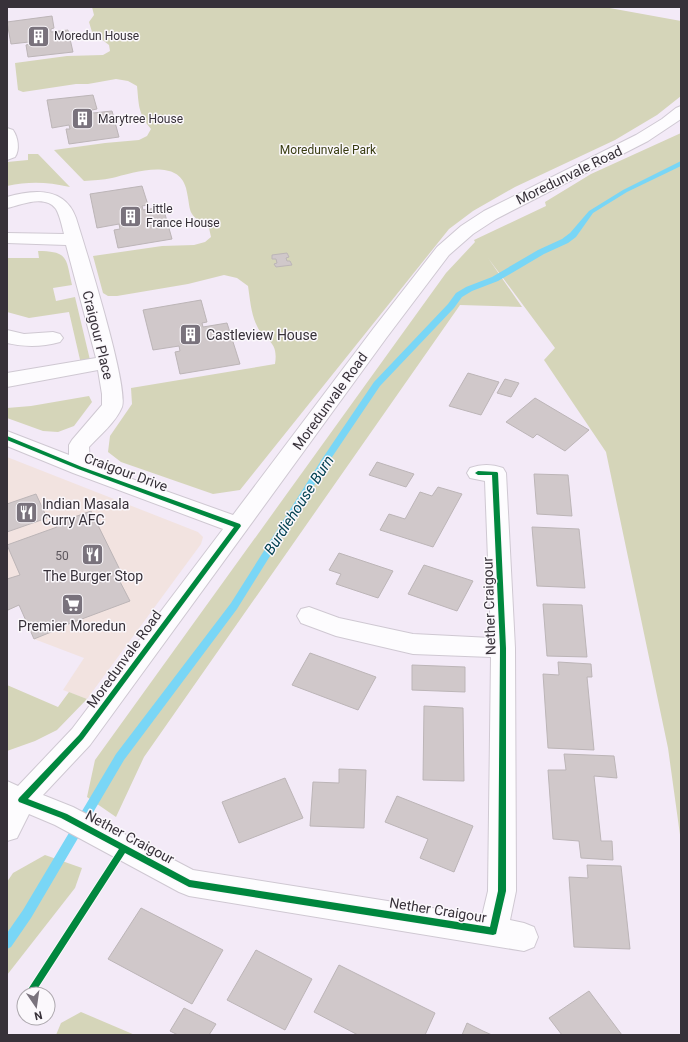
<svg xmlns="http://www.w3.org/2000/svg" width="688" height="1042" font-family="Roboto,sans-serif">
	<rect width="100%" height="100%" fill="#f3eaf7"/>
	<path fill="#f2e3e0" d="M7 457 198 532 203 537 201 544 87 699 63 690 84 658 34 639 20 605 8 610 7 607Z"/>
	<g fill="#d5d5b9">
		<path d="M92 7H604L681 21V96L657 115 615 140 515 187 473 211 449 229 240 490 213 494 121 462 108 452 110 436 132 404 131 388 275 364C279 339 264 342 257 326 251 314 250 299 248 286L237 278 224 275 188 284 117 296H108L103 293 93 256 162 246 194 245 205 242 211 237 209 228C185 212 192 213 186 188 178 157 132 173 112 178 103 180 93 180 84 181L54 150 105 143 139 140 147 136 151 129C138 113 139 106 137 86L128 81 116 79 88 84H76L23 92 18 90 15 63 67 56 103 55 110 51 109 45 92 32 89 22 94 15Z"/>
		<path d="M681 133V842L668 748 606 452 544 360 555 348 488 258 522 307 460 305 144 757 116 817 87 797 95 760 446 273 475 242 474 240 546 206 545 202 591 174Z"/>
		<path d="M28 154H38L70 187C47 182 30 181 7 186V162L28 160Z"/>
		<path d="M38 251C69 251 66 259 72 285L53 288 56 301 75 297 90 360 81 364 69 312 29 318 7 312V258H39Z"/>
		<path d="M89 396 92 402 74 426 58 432 43 431 7 418V408L31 406Z"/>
		<path d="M7 685 58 707 69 692 87 699 57 730 35 741 7 751Z"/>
		<path d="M45 855 82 868 75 888 7 975V882L13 873Z"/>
		<path d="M81 1012 135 1035H56L61 1023Z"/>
	</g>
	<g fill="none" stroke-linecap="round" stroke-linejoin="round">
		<path fill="#79d6f6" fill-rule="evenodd" d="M681 161V166L627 192 593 213 576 237 568 243 544 254 498 281 472 291 462 297 454 308 380 386 328 463 237 609 124 760 31 918 11 947 7 949V933L23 910 116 754 231 603 322 459 374 382 448 304 456 293 466 287 492 277 538 250 562 239 570 233 589 211 623 190Z"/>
	</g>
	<g fill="#d0c8ca" stroke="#bcb5b7">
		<path d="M52 16 54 28 51 29V32L68 30 73 52 28 57 26 45 30 44 29 42 11 44 7 22Z"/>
		<path d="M93 95 97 109 92 110 93 113 112 111 119 137 69 144 66 129H70L69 125 52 128 47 100Z"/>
		<path d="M142 186 148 205 142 206 143 210 163 207 172 239 118 248 114 230 120 229 119 224 97 228 90 194Z"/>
		<path d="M287 253 289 257 286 258 287 261H290L292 265 276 267 274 264 277 263 276 259H272V255Z"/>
		<path d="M201 300 207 322 202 323 203 327 227 323 240 364 180 374 175 352 180 351 179 346 153 350 143 310Z"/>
		<path d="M468 373 499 382 481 415 449 406Z"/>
		<path d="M505 379 519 383 511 397 497 393Z"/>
		<path d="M535 398 589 430 565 451 537 434 533 438 506 422Z"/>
		<path d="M377 462 414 474 406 487 369 475Z"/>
		<path d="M534 474 568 475 572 516 537 514Z"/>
		<path d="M438 487 462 494 433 547 380 530 389 514 405 519 420 492 432 496Z"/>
		<path d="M36 494 47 518 7 532V504Z"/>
		<path d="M91 511 120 570 115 572 130 601 55 629 56 630 34 639 19 605 8 610 7 607V579L20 575 7 545 57 527 55 524Z"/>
		<path d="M532 527 579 529 585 588 537 586Z"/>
		<path d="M339 553 393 571 378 598 336 584 341 574 329 570Z"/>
		<path d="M424 565 473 581 457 611 408 594Z"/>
		<path d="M543 604 582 605 587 657 547 656Z"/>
		<path d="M310 653 376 677 358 710 292 685Z"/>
		<path d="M558 662 591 664 592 677H587L594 750 548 748 543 674 559 675Z"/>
		<path d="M412 665 465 667V692L412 690Z"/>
		<path d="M424 706 463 708 464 781 423 780Z"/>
		<path d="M564 754 614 756 617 778 594 776 601 841H612L613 860 581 858 579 841 553 839 548 770H566Z"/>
		<path d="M339 769 366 770 364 828 310 826 313 782 339 783Z"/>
		<path d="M285 778 303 818 239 843 222 802Z"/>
		<path d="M397 796 473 826 454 872 420 858 428 839 385 822Z"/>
		<path d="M587 865 621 866 630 949 574 947 569 877 588 878Z"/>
		<path d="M141 908 223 950 192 1004 108 959Z"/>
		<path d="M256 950 312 979 285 1030 227 1000Z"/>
		<path d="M339 965 435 1013 425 1035H358L314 1012Z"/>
		<path d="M589 991 622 1035H562L549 1018Z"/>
		<path d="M184 1008 216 1024 209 1035H178L170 1031Z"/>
		<path d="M467 1023 483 1031 492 1035H462Z"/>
	</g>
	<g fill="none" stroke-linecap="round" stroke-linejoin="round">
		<defs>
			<g id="minor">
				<path d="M681 106V119L648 141 496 219 473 234 449 255 387 337 90 745 43 795 73 807 193 870 482 916 488 891 491 657 413 654 336 636 301 623 297 616 301 609 309 607 339 618 413 634 491 638 485 481 470 478 467 473 470 468C481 464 492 464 503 468L506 473 515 648 516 891 510 920 524 923 534 927 538 937 534 947 524 951 189 896 179 892 55 825 29 814 17 838 7 841V781L18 786 72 729 223 529 73 473 7 446V431L69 455V445L72 440 102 405V394L98 370 7 387V373L96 358 66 245 7 243V233L64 234C62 226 60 216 56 209 45 194 21 205 7 208V197C34 189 65 187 76 218 85 247 129 386 122 407 116 422 100 435 89 447L90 464 233 515 373 329 437 247 461 226 484 211 636 135 662 119 676 108Z"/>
				<path d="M7 128 13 130C18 137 20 150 15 157L7 160Z"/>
				<path d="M7 330 24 334 53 332 60 334 63 338 60 342C42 347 24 347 7 343Z"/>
			</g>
		</defs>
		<use href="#minor" stroke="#cfc8d2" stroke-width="2"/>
		<use href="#minor" fill="#fdfcfe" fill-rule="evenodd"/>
		<defs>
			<path id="cycleway" d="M7 436 82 467 240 524 241 526 83 739 28 799 67 814 190 880 490 927 498 891 500 648 492 475H478L475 473 478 471 497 472 498 473 506 648V891L496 934 493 935 189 887 125 853 34 994H25L119 849 61 818 19 802 18 800 19 798 79 735 234 527 78 469 7 440Z"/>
		</defs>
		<use href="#cycleway" stroke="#fbf8fc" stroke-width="2"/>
		<use href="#cycleway" fill="#00873e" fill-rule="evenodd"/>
	</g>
	<defs>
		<symbol id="building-square" viewBox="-11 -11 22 22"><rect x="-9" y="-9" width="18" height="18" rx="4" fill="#79727c" stroke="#fbf8fc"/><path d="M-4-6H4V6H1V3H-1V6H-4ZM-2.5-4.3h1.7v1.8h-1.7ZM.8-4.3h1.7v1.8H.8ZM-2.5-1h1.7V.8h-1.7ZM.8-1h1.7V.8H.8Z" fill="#fff"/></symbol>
		<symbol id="restaurant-square" viewBox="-11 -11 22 22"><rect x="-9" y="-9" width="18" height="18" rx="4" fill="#79727c" stroke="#fbf8fc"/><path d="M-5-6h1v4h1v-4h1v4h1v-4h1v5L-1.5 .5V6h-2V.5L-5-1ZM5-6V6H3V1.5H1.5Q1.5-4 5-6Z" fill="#fff"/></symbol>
		<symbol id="supermarket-square" viewBox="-11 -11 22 22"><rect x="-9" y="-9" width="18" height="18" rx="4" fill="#79727c" stroke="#fbf8fc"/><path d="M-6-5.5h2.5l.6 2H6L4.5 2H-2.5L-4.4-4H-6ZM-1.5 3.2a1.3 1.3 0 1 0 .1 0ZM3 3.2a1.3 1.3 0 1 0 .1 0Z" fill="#fff"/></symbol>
	</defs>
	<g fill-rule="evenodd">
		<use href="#building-square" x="26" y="24" width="25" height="25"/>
		<use href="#building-square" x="70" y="106" width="25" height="25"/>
		<use href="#building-square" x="118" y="204" width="25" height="25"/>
		<use href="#building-square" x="178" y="322" width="25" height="25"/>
		<use href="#restaurant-square" x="14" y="500" width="25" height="25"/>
		<use href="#restaurant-square" x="80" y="542" width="25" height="25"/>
		<use href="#supermarket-square" x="60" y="592" width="25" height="25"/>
	</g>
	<g text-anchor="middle" stroke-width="3" stroke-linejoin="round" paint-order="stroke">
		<g font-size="12" fill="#373139" stroke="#fbf8fc" text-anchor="start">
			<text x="54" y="40">Moredun House</text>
			<text x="98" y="123">Marytree House</text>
			<text x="146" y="213">Little<tspan x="146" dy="14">France House</tspan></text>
		</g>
		<g font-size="12" fill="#383c11" stroke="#fbf8fc">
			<text x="328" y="154">Moredunvale Park</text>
		</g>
		<g font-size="12" fill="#5d575d">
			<text x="62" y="560">50</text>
		</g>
		<g font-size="14" fill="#373139" stroke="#fbf8fc">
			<text transform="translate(569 175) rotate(-26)" y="5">Moredunvale Road</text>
			<text transform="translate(98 335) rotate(76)" y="5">Craigour Place</text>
			<text transform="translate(330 401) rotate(-54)" y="5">Moredunvale Road</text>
			<text transform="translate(126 472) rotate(20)" y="5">Craigour Drive</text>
			<text transform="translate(489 606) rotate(-92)" y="5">Nether Craigour</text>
			<text transform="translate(124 659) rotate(-54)" y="5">Moredunvale Road</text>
			<text transform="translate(130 837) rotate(28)" y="5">Nether Craigour</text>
			<text transform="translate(438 910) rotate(9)" y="5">Nether Craigour</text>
		</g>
		<g font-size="14" fill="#373139" stroke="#fbf8fc" text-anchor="start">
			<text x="206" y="340">Castleview House</text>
			<text x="42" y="509">Indian Masala<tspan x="42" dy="16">Curry AFC</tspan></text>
			<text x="93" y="581" text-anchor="middle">The Burger Stop</text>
			<text x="72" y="631" text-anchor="middle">Premier Moredun</text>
		</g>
		<g font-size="15" font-style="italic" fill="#054353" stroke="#fbf8fc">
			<text transform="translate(299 505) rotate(-57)" y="5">Burdiehouse Burn</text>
		</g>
	</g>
	<rect width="688" height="1042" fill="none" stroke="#373139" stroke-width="16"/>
	<g transform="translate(36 1006) rotate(167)"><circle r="19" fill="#fbf8fc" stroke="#ada8ae"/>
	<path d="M0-3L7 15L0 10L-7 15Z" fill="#79727c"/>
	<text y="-6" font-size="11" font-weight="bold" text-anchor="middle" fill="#373139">N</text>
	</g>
</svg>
